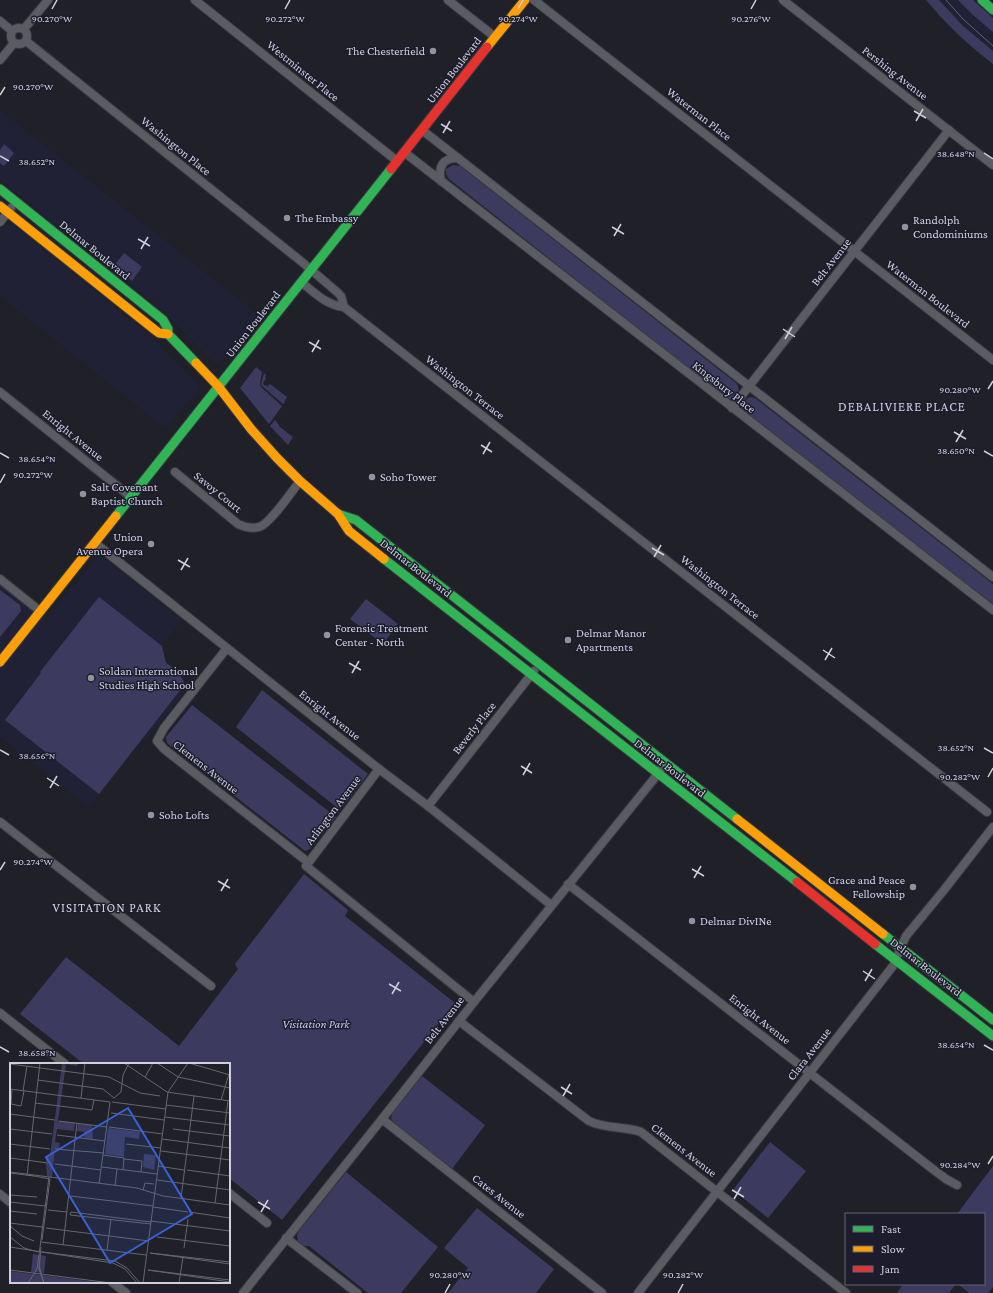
<svg xmlns="http://www.w3.org/2000/svg" width="993" height="1293" font-family="'Crimson Pro',serif">
	<rect width="100%" height="100%" fill="#202029"/>
	<g fill="#212136">
		<path d="M939 0H958L973 15 993 32V51L962 25Z"/>
		<path d="M0 110 259 315 221 362 216 364 158 306 0 180Z"/>
		<path d="M9 223 16 227 151 336 198 384 200 389 198 395 191 398 166 429 0 296V233Z"/>
		<path d="M99 556 102 557 182 620 162 646 166 663 178 671 188 687 146 740 144 738 89 808 0 737V585L46 621 95 559Z"/>
	</g>
	<g fill="#3c3b5f">
		<path d="M926 0H939L962 25 993 51V64C968 45 946 24 926 0Z"/>
		<path d="M958 0H973L993 18V32L973 15Z"/>
		<path d="M4 144 14 153 4 166 0 163V150Z"/>
		<path d="M453 165 460 166 736 383C742 390 737 394 732 399H728L723 396 449 179 446 174V169Z"/>
		<path d="M124 253 142 267 132 281 114 266Z"/>
		<path d="M256 367 262 372 260 384 261 387 282 406 269 424 240 388Z"/>
		<path d="M264 373 266 375 265 377 266 379 263 383 264 385 268 386 270 384 287 397 284 402 285 403 283 404 262 386 261 384Z"/>
		<path d="M751 397 755 398 993 584V605L745 412 742 408C743 403 746 398 751 397Z"/>
		<path d="M275 420 280 427 293 437 288 445 270 426Z"/>
		<path d="M0 590 20 605 21 611 0 637Z"/>
		<path d="M99 597 162 646 166 663 178 671 185 684 99 794 5 720 41 673 40 672Z"/>
		<path d="M366 599 398 624 383 644 350 619Z"/>
		<path d="M262 690 368 774 340 810 236 727Z"/>
		<path d="M192 705 336 817 310 849 305 851 167 743 166 737Z"/>
		<path d="M304 874 348 910 345 916 455 1003 282 1220 229 1178V1064H84L20 1014 66 957 179 1046 238 969 235 964Z"/>
		<path d="M422 1076 485 1125 452 1169 394 1123 391 1118 392 1113Z"/>
		<path d="M770 1142 806 1171 768 1218 733 1190Z"/>
		<path d="M993 1166V1287L988 1293H969L958 1284H984V1214H957Z"/>
		<path d="M346 1172 438 1247 401 1293H368L309 1246H304L298 1241 297 1235 299 1231Z"/>
		<path d="M477 1208 554 1269 536 1293H448L468 1268 444 1248Z"/>
		<path d="M903 1284H956L949 1293H897Z"/>
	</g>
	<g fill="none" stroke-linecap="round" stroke-linejoin="round">
		<defs>
			<g id="street">
				<path d="M195 0 397 161"/>
				<path d="M448 0 495 37"/>
				<path d="M534 0 993 360"/>
				<path d="M783 0 993 165"/>
				<path d="M0 21 12 31"/>
				<circle cx="19" cy="36" r="8"/>
				<path d="M24 29 48 0"/>
				<path d="M26 41 302 262 337 292 341 296 344 307"/>
				<path d="M0 60 14 43"/>
				<path d="M422 130 993 577"/>
				<path d="M404 152 993 610"/>
				<path d="M441 181C438 167 442 158 458 158"/>
				<path d="M0 222 11 208"/>
				<path d="M301 282C315 293 326 305 344 307"/>
				<path d="M344 307 987 812"/>
				<path d="M0 392 131 497"/>
				<path d="M732 408 949 130"/>
				<path d="M175 472 238 524C244 527 251 529 259 527 270 524 292 491 300 481"/>
				<path d="M95 543 379 769 428 806 551 905"/>
				<path d="M0 579 40 611"/>
				<path d="M227 648 164 728 157 741 164 749 304 859"/>
				<path d="M379 769 306 866 474 1002"/>
				<path d="M428 806 534 671"/>
				<path d="M0 822 211 986"/>
				<path d="M568 884 930 1167 946 1179 957 1185"/>
				<path d="M0 1013 65 1064"/>
				<path d="M459 1021 589 1121C605 1129 624 1126 641 1132L846 1293"/>
				<path d="M382 1119 602 1293"/>
				<path d="M229 1193 267 1223"/>
				<path d="M0 1194 11 1203"/>
				<path d="M286 1238 357 1293"/>
				<path d="M112 1282 126 1293"/>
				<path d="M243 1293 382 1119 474 1002 653 780 665 763"/>
				<path d="M638 1293 893 966 906 936 944 890 993 827"/>
			</g>
			<g id="fast">
				<path d="M982 0 993 10"/>
				<path d="M0 189 163 320 168 329V334L196 363"/>
				<path d="M338 514 356 520 737 819"/>
				<path d="M116 516 391 169"/>
				<path d="M384 559 797 882"/>
				<path d="M883 934 993 1020"/>
				<path d="M875 944 993 1036"/>
			</g>
			<g id="slow">
				<path d="M487 47 525 0"/>
				<path d="M0 206 155 330 159 333 168 334"/>
				<path d="M196 363 218 386 251 429 277 458 300 481 338 514 349 531 384 559"/>
				<path d="M0 662 116 516"/>
				<path d="M737 819 883 934"/>
			</g>
			<g id="jam">
				<path d="M391 169 487 47"/>
				<path d="M797 882 875 944"/>
			</g>
		</defs>
		<use href="#street" stroke="#3a3a42" stroke-width="10"/>
		<use href="#fast" stroke="#3a3a42" stroke-width="11"/>
		<use href="#slow" stroke="#3a3a42" stroke-width="11"/>
		<use href="#jam" stroke="#3a3a42" stroke-width="11"/>
		<use href="#street" stroke="#5b5b62" stroke-width="8"/>
		<use href="#fast" stroke="#30b455" stroke-width="9"/>
		<use href="#slow" stroke="#ff9f0a" stroke-width="9"/>
		<use href="#jam" stroke="#e5322d" stroke-width="9"/>
		<path stroke="#606066" stroke-width="1" d="M946 0 963 19 993 46"/>
	</g>
	<path fill="none" stroke="#cfd0dc" stroke-width="1.5" d="M52 9 57 0M285 9 290 0M518 9 523 0M751 9 756 0M0 95 5 87M914 111 926 118M916 121 923 109M441 124 452 131M443 133 450 121M984 153 993 159M0 156 9 161M612 227 624 234M614 236 621 224M138 239 150 246M141 249 148 237M783 329 795 337M785 339 792 327M309 342 321 349M312 352 319 340M988 389 993 381M954 432 966 439M956 442 963 430M481 445 492 452M984 451 993 456M0 453 9 458M483 454 490 442M0 483 5 474M652 548 664 555M654 557 661 545M178 560 190 567M181 570 188 558M823 650 835 658M825 660 832 648M349 663 361 670M352 673 359 661M984 748 993 753M0 750 9 755M521 766 532 773M523 775 530 763M988 777 993 768M47 778 59 786M50 788 57 776M692 869 704 876M0 870 5 862M694 878 701 866M218 881 230 888M221 891 228 879M863 971 875 979M865 981 872 969M389 984 401 991M392 994 399 982M984 1045 993 1050M0 1047 9 1052M561 1087 572 1094M563 1096 570 1084M988 1164 993 1156M732 1190 744 1197M734 1199 741 1187M258 1202 270 1209M261 1212 268 1200M445 1293 450 1284M678 1293 683 1284"/>
	<g fill="#92929d" stroke="#1c1c2d" stroke-width="1.5">
		<circle cx="433" cy="51" r="4"/>
		<circle cx="287" cy="218" r="4"/>
		<circle cx="905" cy="227" r="4"/>
		<circle cx="372" cy="477" r="4"/>
		<circle cx="83" cy="494" r="4"/>
		<circle cx="151" cy="544" r="4"/>
		<circle cx="327" cy="635" r="4"/>
		<circle cx="568" cy="640" r="4"/>
		<circle cx="91" cy="678" r="4"/>
		<circle cx="151" cy="815" r="4"/>
		<circle cx="913" cy="887" r="4"/>
		<circle cx="692" cy="921" r="4"/>
	</g>
	<g text-anchor="middle" stroke-width="3" stroke-linejoin="round" paint-order="stroke">
		<g font-size="12" fill="#cfd0dc" stroke="#1c1c2d" text-anchor="start">
			<text x="425" y="55" text-anchor="end">The Chesterfield</text>
			<text x="295" y="222">The Embassy</text>
			<text x="913" y="224">Randolph<tspan x="913" dy="14">Condominiums</tspan></text>
			<text x="380" y="481">Soho Tower</text>
			<text x="91" y="491">Salt Covenant<tspan x="91" dy="14">Baptist Church</tspan></text>
			<text x="143" y="541" text-anchor="end">Union<tspan x="143" dy="14">Avenue Opera</tspan></text>
			<text x="335" y="632">Forensic Treatment<tspan x="335" dy="14">Center - North</tspan></text>
			<text x="576" y="637">Delmar Manor<tspan x="576" dy="14">Apartments</tspan></text>
			<text x="99" y="675">Soldan International<tspan x="99" dy="14">Studies High School</tspan></text>
			<text x="159" y="819">Soho Lofts</text>
			<text x="905" y="884" text-anchor="end">Grace and Peace<tspan x="905" dy="14">Fellowship</tspan></text>
			<text x="700" y="925">Delmar DivINe</text>
		</g>
		<g font-size="12" fill="#cfd0dc" stroke="#1c1c2d">
			<text transform="translate(454 70) rotate(-52)" y="4">Union Boulevard</text>
			<text transform="translate(303 71) rotate(39)" y="4">Westminster Place</text>
			<text transform="translate(895 73) rotate(38)" y="4">Pershing Avenue</text>
			<text transform="translate(699 114) rotate(38)" y="4">Waterman Place</text>
			<text transform="translate(176 146) rotate(39)" y="4">Washington Place</text>
			<text transform="translate(95 250) rotate(39)" y="4">Delmar Boulevard</text>
			<text transform="translate(831 262) rotate(-52)" y="4">Belt Avenue</text>
			<text transform="translate(928 294) rotate(38)" y="4">Waterman Boulevard</text>
			<text transform="translate(253 324) rotate(-52)" y="4">Union Boulevard</text>
			<text transform="translate(465 387) rotate(38)" y="4">Washington Terrace</text>
			<text transform="translate(724 387) rotate(38)" y="4">Kingsbury Place</text>
			<text transform="translate(73 435) rotate(39)" y="4">Enright Avenue</text>
			<text transform="translate(218 492) rotate(39)" y="4">Savoy Court</text>
			<text transform="translate(416 568) rotate(38)" y="4">Delmar Boulevard</text>
			<text transform="translate(720 587) rotate(38)" y="4">Washington Terrace</text>
			<text transform="translate(330 715) rotate(38)" y="4">Enright Avenue</text>
			<text transform="translate(474 728) rotate(-52)" y="4">Beverly Place</text>
			<text transform="translate(206 767) rotate(38)" y="4">Clemens Avenue</text>
			<text transform="translate(670 768) rotate(38)" y="4">Delmar Boulevard</text>
			<text transform="translate(333 810) rotate(-53)" y="4">Arlington Avenue</text>
			<text transform="translate(926 967) rotate(38)" y="4">Delmar Boulevard</text>
			<text transform="translate(760 1019) rotate(38)" y="4">Enright Avenue</text>
			<text transform="translate(444 1020) rotate(-52)" y="4">Belt Avenue</text>
			<text transform="translate(809 1054) rotate(-52)" y="4">Clara Avenue</text>
			<text transform="translate(684 1150) rotate(38)" y="4">Clemens Avenue</text>
			<text transform="translate(499 1196) rotate(38)" y="4">Cates Avenue</text>
		</g>
		<g font-size="12" font-style="italic" fill="#c9cbf3" stroke="#1c1c2d">
			<text x="316" y="1028">Visitation Park</text>
		</g>
		<g font-size="13" letter-spacing="1" fill="#cfd0dc" stroke="#1c1c2d">
			<text x="902" y="411">DEBALIVIERE PLACE</text>
			<text x="107" y="912">VISITATION PARK</text>
		</g>
	</g>
	<g transform="translate(10 1063)">
		<rect width="220" height="220" fill="#202029"/>
		<path d="M48 0H68L67 3 56 1 48 58 65 60 64 68 47 66 45 79 50 80 49 86H45L42 114 37 113 36 101 39 99H36L37 93H40L52 1ZM68 61 82 62 83 76 74 74V69L67 68ZM98 65 130 69 129 76 115 74 114 94 95 91ZM134 91 146 92 144 107 133 104ZM23 191 36 193 34 210 21 209ZM0 208 94 220H0Z" fill="#3c3b5f"/>
		<path fill="none" stroke="#666671" stroke-width="1" d="M114 0 157 29 220 38M147 0 168 14 220 25M179 0 220 12M0 1 99 14 130 30 150 33M135 14 143 0M28 17 93 26 104 35 111 29 113 12 119 0M0 26 100 39 89 121M2 27 1 41 11 43 14 28M13 28 17 3M71 35 75 0M211 37 220 8M102 39 156 46M25 40 82 47 84 37M156 42 220 50M101 50 154 57M0 51 45 57M155 54 220 62M49 58 97 64M99 64 153 71M0 66 42 71M163 66 220 73M47 72 95 78M152 76 220 85M0 81 40 86M116 81 151 85M45 86 94 90M151 88 220 97M93 92 114 95 113 107M0 95 38 100M114 96 132 98 131 109M45 101 91 107M148 103 174 107M92 104 147 111M177 107 220 113M0 109 127 125 153 133 220 142M0 110 24 113M19 112 40 116 32 177M17 113 30 0M147 117 220 127M105 123 107 106M133 127 135 120 144 121M0 132 27 134M61 133 143 143M171 135 184 33M0 139 35 143M205 140 218 38M143 144 178 149M38 147 57 149M0 148 27 151M61 149 60 152 141 161M61 149 141 159M179 149 220 155M141 158 220 168M0 160 32 164M0 163 12 173 24 178M36 165 139 178M0 174 14 185 28 189M147 174 220 183M31 179 136 192M53 182 67 60M0 184 103 200 115 206 127 220M31 184 29 206 34 220M174 185 178 156M97 187 101 156M32 189 105 198 117 205 130 220M29 192 39 114M220 199 140 190 220 201M29 203 34 220M0 207 101 220M220 217 138 207 220 219M18 220 27 206 29 192M133 220 158 29 178 0M169 220 173 194"/>
		<path fill="#3862d9" fill-opacity="0.15" stroke="#3862d9" stroke-width="2" d="M118 45 182 151 100 200 36 94Z"/>
		<rect width="220" height="220" fill="none" stroke="#cfd0dc" stroke-width="2"/>
	</g>
	<g font-size="10" text-anchor="middle" fill="#cfd0dc" stroke="#1c1c2d" stroke-width="3" stroke-linejoin="round" paint-order="stroke">
		<text x="52" y="22">90.270°W</text>
		<text x="751" y="22">90.276°W</text>
		<text x="285" y="22">90.272°W</text>
		<text x="518" y="22">90.274°W</text>
		<text x="33" y="90">90.270°W</text>
		<text x="956" y="157">38.648°N</text>
		<text x="37" y="165">38.652°N</text>
		<text x="960" y="393">90.280°W</text>
		<text x="956" y="454">38.650°N</text>
		<text x="37" y="462">38.654°N</text>
		<text x="33" y="478">90.272°W</text>
		<text x="956" y="751">38.652°N</text>
		<text x="37" y="759">38.656°N</text>
		<text x="960" y="780">90.282°W</text>
		<text x="33" y="865">90.274°W</text>
		<text x="956" y="1048">38.654°N</text>
		<text x="37" y="1056">38.658°N</text>
		<text x="960" y="1168">90.284°W</text>
		<text x="450" y="1278">90.280°W</text>
		<text x="683" y="1278">90.282°W</text>
	</g>
	<rect x="845" y="1213" width="140" height="72" fill="#1c1c2d" stroke="#646473"/>
	<rect x="853" y="1226" width="20" height="6" fill="#30b455" stroke="#646473"/>
	<text x="881" y="1233" font-size="12" fill="#cfd0dc">Fast</text>
	<rect x="853" y="1246" width="20" height="6" fill="#ff9f0a" stroke="#646473"/>
	<text x="881" y="1253" font-size="12" fill="#cfd0dc">Slow</text>
	<rect x="853" y="1266" width="20" height="6" fill="#e5322d" stroke="#646473"/>
	<text x="881" y="1273" font-size="12" fill="#cfd0dc">Jam</text>
</svg>
